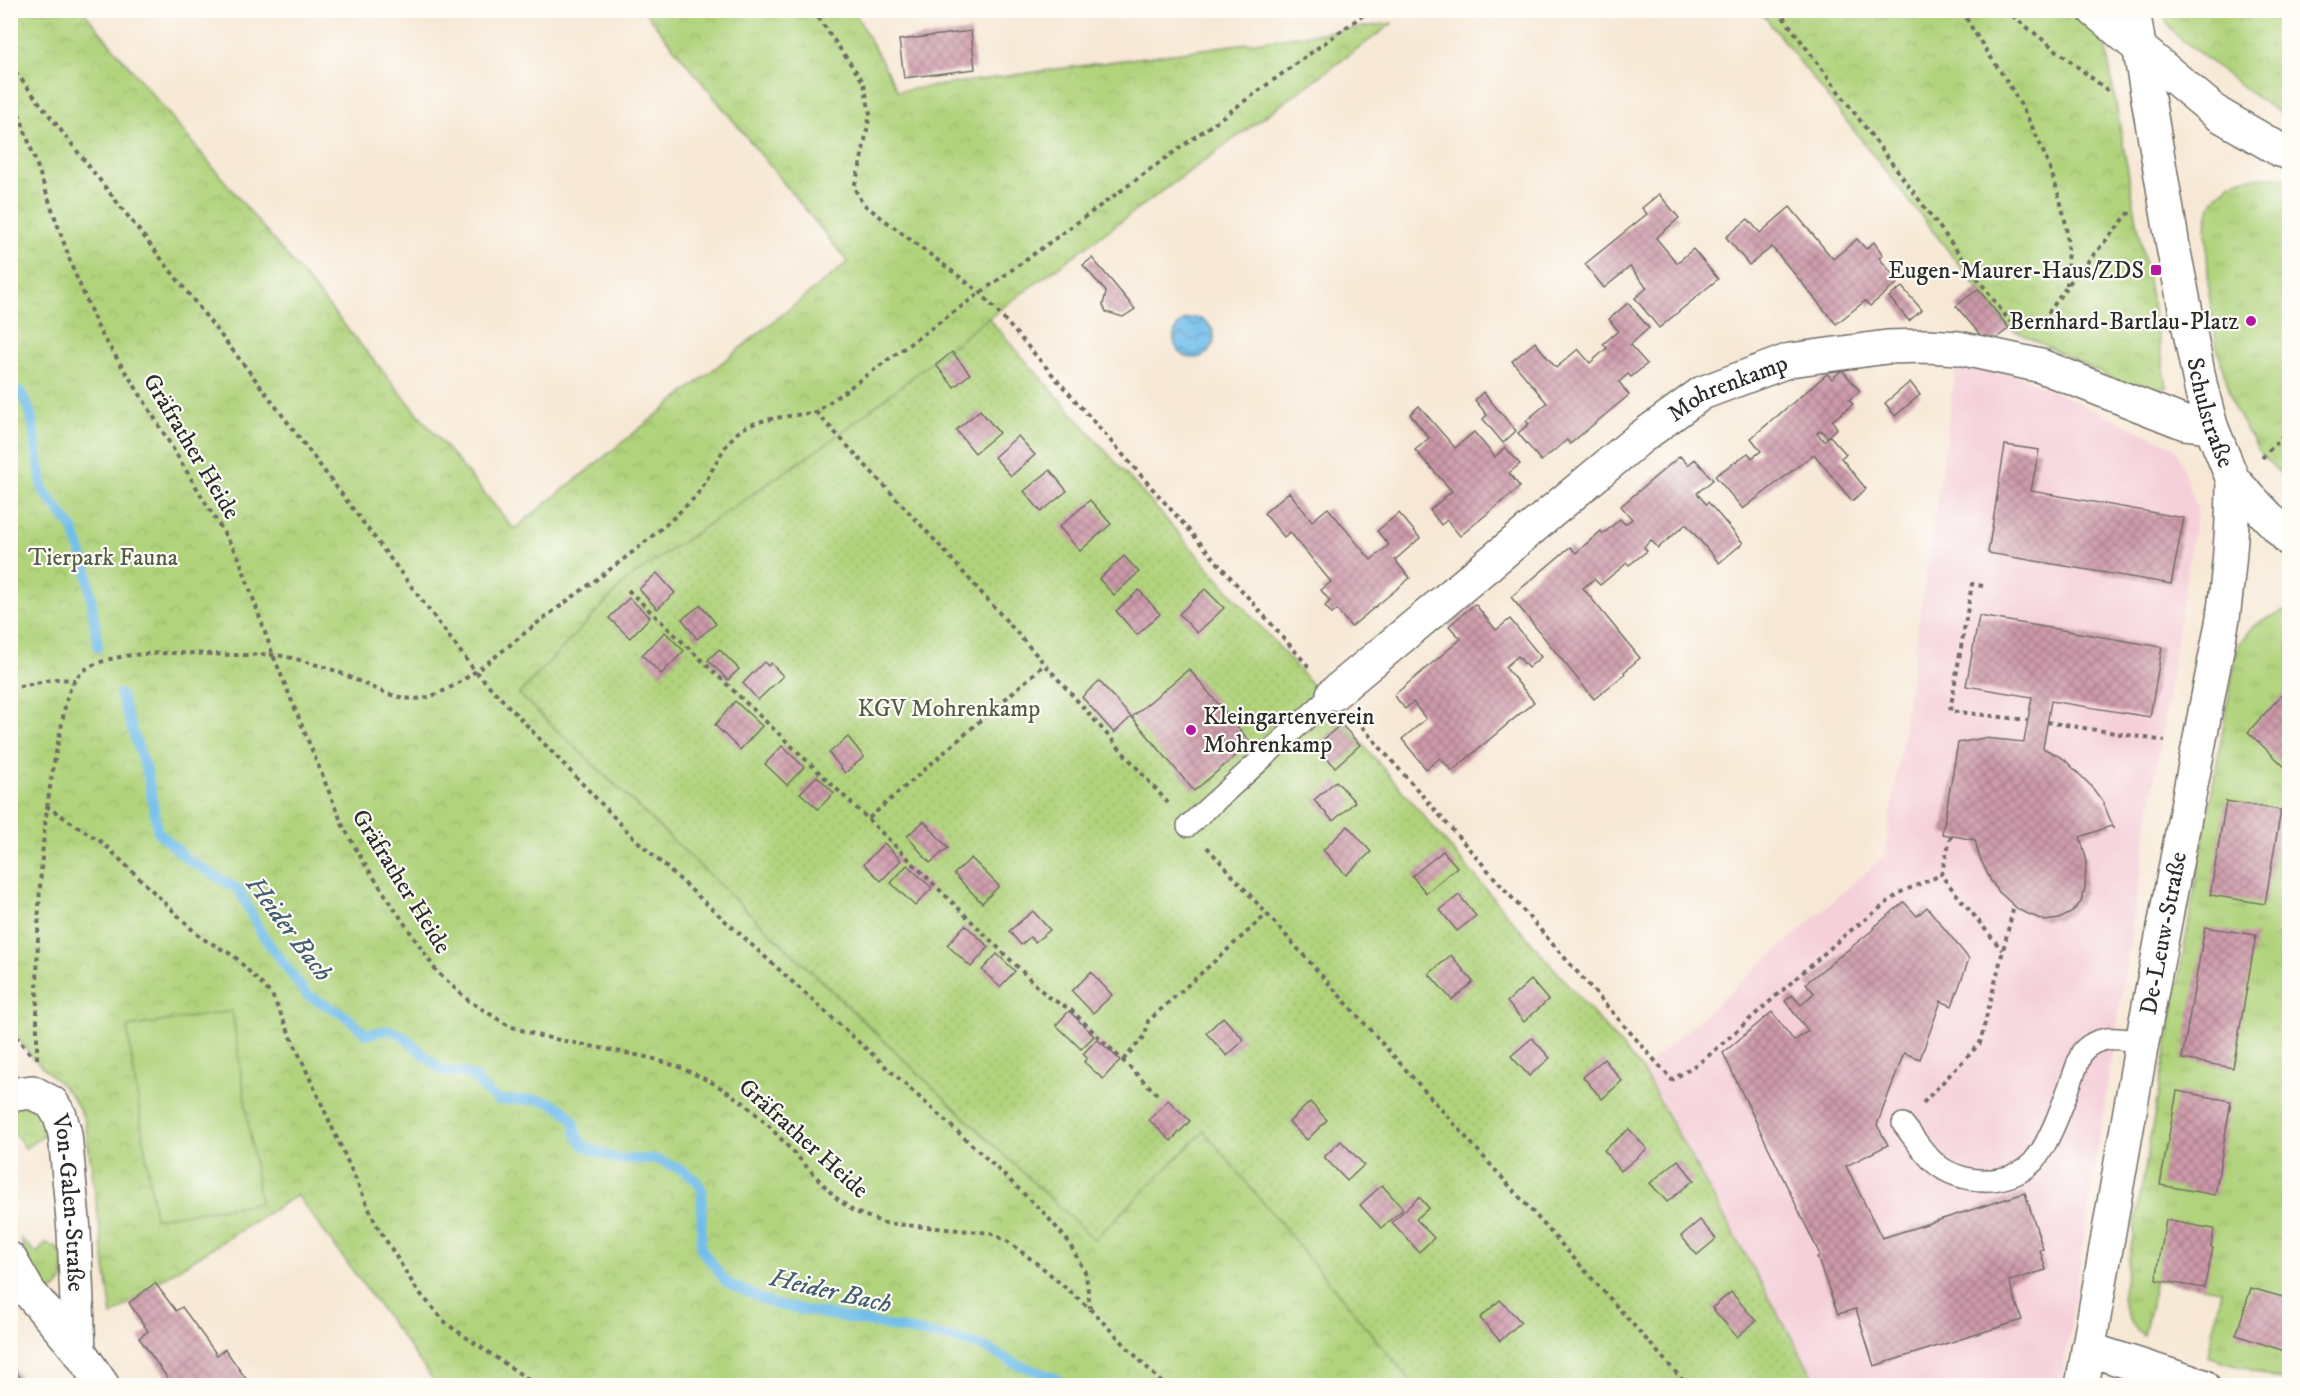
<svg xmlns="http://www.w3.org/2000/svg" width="2300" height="1396" font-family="'IM FELL DW Pica',serif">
	<defs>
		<pattern id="grass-tufts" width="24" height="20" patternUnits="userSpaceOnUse" patternTransform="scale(1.5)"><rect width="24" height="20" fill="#b0d37c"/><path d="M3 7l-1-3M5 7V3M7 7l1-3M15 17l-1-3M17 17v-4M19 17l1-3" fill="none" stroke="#98b56b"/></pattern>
		<pattern id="park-crowns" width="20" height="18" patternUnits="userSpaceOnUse" patternTransform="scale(1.5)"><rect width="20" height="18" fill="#b0d37c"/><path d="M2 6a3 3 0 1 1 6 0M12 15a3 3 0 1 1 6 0" fill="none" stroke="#98b56b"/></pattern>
		<pattern id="garden-dots" width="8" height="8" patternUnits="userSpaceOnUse" patternTransform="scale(1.5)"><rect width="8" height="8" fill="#b0d37c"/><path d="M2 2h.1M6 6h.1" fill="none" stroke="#98b56b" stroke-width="1.8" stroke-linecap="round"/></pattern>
		<pattern id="water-waves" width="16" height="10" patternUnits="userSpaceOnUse" patternTransform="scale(1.5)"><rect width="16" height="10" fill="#70bdea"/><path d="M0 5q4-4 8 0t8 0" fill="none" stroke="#5c9abe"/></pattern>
		<pattern id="building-cross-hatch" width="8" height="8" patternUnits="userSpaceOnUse" patternTransform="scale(1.5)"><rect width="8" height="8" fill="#ce9aaa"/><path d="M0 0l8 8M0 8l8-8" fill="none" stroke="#a77e8b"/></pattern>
	</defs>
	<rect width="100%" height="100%" fill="#fdfcf7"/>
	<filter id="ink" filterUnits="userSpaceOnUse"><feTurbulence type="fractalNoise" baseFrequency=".0167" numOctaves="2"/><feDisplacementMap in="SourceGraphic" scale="12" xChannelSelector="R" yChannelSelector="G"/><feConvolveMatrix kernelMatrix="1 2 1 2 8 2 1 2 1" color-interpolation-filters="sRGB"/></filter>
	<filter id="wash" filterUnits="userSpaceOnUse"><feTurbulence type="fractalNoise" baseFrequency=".008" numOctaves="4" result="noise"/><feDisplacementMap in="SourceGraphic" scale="24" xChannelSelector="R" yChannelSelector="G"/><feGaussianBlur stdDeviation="1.35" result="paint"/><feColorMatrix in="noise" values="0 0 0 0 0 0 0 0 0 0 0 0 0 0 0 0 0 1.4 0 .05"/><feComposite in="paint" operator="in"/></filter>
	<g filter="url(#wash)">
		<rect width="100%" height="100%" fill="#f7e8d5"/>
		<path fill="#f5cfd9" d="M1957 361 2011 372 2175 447 2197 508 2061 1385H1818L1642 1070 1885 855Z"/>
		<g fill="url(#grass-tufts)" stroke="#6e7f54" stroke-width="1.5">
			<path d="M2276 177 2290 181 2289 481 2261 455 2235 410 2217 348 2209 294 2206 228 2209 209 2218 194 2231 183 2244 178Z"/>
			<path d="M2289 609V1382L2208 1356 2221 1290 2156 1280 2144 1336C2130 1325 2126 1315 2122 1298L2238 645 2257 623Z"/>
			<path d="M24 1103 37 1112 47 1134 25 1148 14 1132 11 1133V1105Z"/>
			<path d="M21 1239 37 1253 46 1243 62 1251C63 1267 69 1286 50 1291L35 1282Z"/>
		</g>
		<g fill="url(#park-crowns)" stroke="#6e7f54" stroke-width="1.5">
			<path d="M11 11H83L514 529 848 262 644 11H854L898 91 1393 23 1006 305 829 442 627 580 519 694 1094 1240 1204 1131 1414 1385H437L297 1195 156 1283 112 1316 85 1121C70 1088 61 1086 37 1062 28 1052 19 1040 11 1029Z"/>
			<path d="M1760 11H2099L2167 386 2146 395 2009 328Z"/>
			<path d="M2162 11H2289V119L2256 97 2176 35 2168 24Z"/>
		</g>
		<path fill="url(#garden-dots)" stroke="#6e7f54" stroke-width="1.5" d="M988 318 1315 688 1500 906 1642 1070 1818 1385H1414L1204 1131 1094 1240 519 694 627 580 829 442Z"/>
		<path fill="#b0d37c" stroke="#6e7f54" stroke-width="1.5" d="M232 1011 260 1203 155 1218 127 1027Z"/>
		<circle fill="url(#water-waves)" stroke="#4e748a" stroke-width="1.5" cx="1194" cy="338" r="20"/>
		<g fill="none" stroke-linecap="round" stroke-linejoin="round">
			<g stroke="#70bdea" stroke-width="10">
				<path d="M10 389 21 392 31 414 43 490 73 529 87 569 98 647"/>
				<path d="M120 694 148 776 158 832 187 859 239 890 261 933 307 995 343 1014 366 1034 390 1030 402 1035 442 1071 465 1073 475 1078 483 1088 497 1100H541L552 1103 565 1111 574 1121 576 1133 583 1145 593 1150 617 1159H656L682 1170 696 1180 702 1190 701 1249 727 1283 773 1304 960 1340 986 1348 1014 1363 1054 1378 1065 1386"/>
			</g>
		</g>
		<g id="blocks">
			<g fill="url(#building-cross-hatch)">
				<path d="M971 31 975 69 904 78 899 40Z"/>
				<path d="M1659 194 1679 218 1656 238 1677 263 1693 249 1718 279 1659 328 1635 298 1647 288 1630 267 1604 288 1585 264 1647 214 1642 208Z"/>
				<path d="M1790 207 1833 259 1857 239 1866 249 1874 242 1883 255 1879 258 1899 282 1870 306 1865 301 1836 324 1772 247 1749 265 1726 237 1748 219 1760 233Z"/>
				<path d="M1092 258 1115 285 1135 309 1123 317 1106 312 1103 305 1106 292 1083 265Z"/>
				<path d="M1902 287 1922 310 1909 321 1889 297Z"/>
				<path d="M1978 289 2009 328 1989 345 1956 306Z"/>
				<path d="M1628 303 1649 328 1630 345 1647 364 1631 377 1628 374 1619 382 1629 395 1570 444 1567 440 1541 461 1518 433 1529 424 1526 421 1547 403 1512 361 1535 342 1556 368 1578 349 1590 363 1607 348 1603 344 1618 331 1609 319Z"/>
				<path d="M952 352 970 374 954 387 936 365Z"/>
				<path d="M1842 370 1860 391 1849 400 1853 404 1832 421 1837 428 1827 437 1821 430 1817 433 1824 441 1830 436 1846 454 1841 458 1866 489 1852 501 1814 454 1743 509 1715 476 1748 453 1752 458 1761 451 1751 438 1827 374 1832 379Z"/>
				<path d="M1910 382 1920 395 1895 416 1885 403Z"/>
				<path d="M1483 392 1516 431 1503 443 1483 419 1487 415 1475 400Z"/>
				<path d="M1419 406 1455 448 1474 432 1495 457 1505 447 1520 464 1509 473 1520 487 1460 536 1447 520 1441 525 1430 510 1452 491 1415 450 1429 438 1410 414Z"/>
				<path d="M980 410 999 433 975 453 956 430Z"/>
				<path d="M1018 436 1035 455 1011 476 994 457Z"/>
				<path d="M2005 445 2039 450 2031 491 2184 518 2171 584 1988 553Z"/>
				<path d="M1680 456 1688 465 1695 459 1713 480 1697 493 1706 504 1708 502 1743 543 1719 563 1686 524 1658 548 1651 540 1644 547 1647 551 1629 565 1627 563 1600 585 1594 579 1583 588 1640 658 1624 672 1625 674 1594 699 1511 597 1570 547 1576 553 1601 531 1603 534 1620 519 1625 524 1632 519 1621 506Z"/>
				<path d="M1050 470 1067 491 1041 512 1024 491Z"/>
				<path d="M1289 492 1312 521 1328 508 1371 560 1389 545 1377 531 1399 513 1420 538 1395 560 1410 578 1351 627 1337 610 1332 614 1325 606 1330 601 1321 590 1331 582 1290 532 1284 537 1264 513Z"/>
				<path d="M1090 500 1111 524 1080 551 1059 527Z"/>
				<path d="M1124 556 1139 572 1114 595 1099 579Z"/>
				<path d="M657 573 675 593 657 609 639 589Z"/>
				<path d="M1205 589 1224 608 1197 633 1179 614Z"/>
				<path d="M1139 590 1160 614 1137 635 1116 611Z"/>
				<path d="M629 598 650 617 630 638 609 618Z"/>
				<path d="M1475 604 1496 630 1510 619 1541 657 1528 668 1518 656 1505 667 1534 702 1452 771 1440 758 1426 769 1402 739 1426 719 1413 702 1405 709 1394 695 1461 639 1449 626Z"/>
				<path d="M701 605 716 624 697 639 682 619Z"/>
				<path d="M1979 616 2162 647 2150 717 2051 701 2043 748 2064 759 2091 786 2103 802 2114 829 2111 826 2080 837 2086 858 2085 889 2081 902 2071 913 2059 919 2045 921 2019 910 1999 892 1991 881 1979 856 1975 840 1942 834 1958 743 1984 738 2024 742 2032 697 1966 686Z"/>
				<path d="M665 632 684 651 661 674 642 655Z"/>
				<path d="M719 649 739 669 728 680 708 660Z"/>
				<path d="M764 662 768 666 771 663 783 676 758 700 743 683Z"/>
				<path d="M1189 669 1251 743 1194 791 1132 717Z"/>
				<path d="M1099 681 1131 717 1114 733 1082 697Z"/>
				<path d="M2290 686V765L2287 769 2248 732Z"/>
				<path d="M735 701 762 726 740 750 715 725Z"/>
				<path d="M1341 724 1360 745 1335 767 1316 746Z"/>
				<path d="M848 737 864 757 845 773 829 753Z"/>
				<path d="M782 746 804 767 787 785 765 764Z"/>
				<path d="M817 776 834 793 818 809 800 793Z"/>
				<path d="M1336 781 1355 802 1333 821 1314 800Z"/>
				<path d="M2226 801 2281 810 2265 904 2210 895Z"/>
				<path d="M924 821 948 848 930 863 907 836Z"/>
				<path d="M1348 826 1371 852 1346 875 1323 850Z"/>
				<path d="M884 843 901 860 881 881 864 864Z"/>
				<path d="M1443 851 1457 867 1426 893 1412 876Z"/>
				<path d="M971 858 999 886 982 903 954 874Z"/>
				<path d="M907 865 932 888 915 906 891 883Z"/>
				<path d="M1459 895 1476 916 1457 931 1440 910Z"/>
				<path d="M1904 902 1917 916 1927 907 1969 959 1952 1006 1941 1001 1920 1059 1904 1053 1877 1125 1888 1145 1846 1166 1882 1238 2025 1193 2043 1249 2040 1250 2046 1270 2009 1281 2022 1320 1874 1366 1856 1309 1838 1314 1817 1257 1820 1255 1723 1053 1772 1012 1794 1041 1808 1031 1785 1001 1792 995 1801 1005 1814 993 1806 983 1874 929 1873 928Z"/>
				<path d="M1033 911 1050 930 1035 942 1030 937 1021 945 1009 931Z"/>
				<path d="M965 925 989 947 971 967 947 945Z"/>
				<path d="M2205 927 2256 935 2233 1068 2182 1059Z"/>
				<path d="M997 954 1015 971 1000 987 982 970Z"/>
				<path d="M1451 955 1473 982 1452 1000 1429 974Z"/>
				<path d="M1091 972 1112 995 1093 1013 1072 991Z"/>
				<path d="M1531 980 1548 1000 1524 1022 1507 1002Z"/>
				<path d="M1069 1011 1094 1036 1081 1049 1056 1025Z"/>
				<path d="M1223 1017 1244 1040 1227 1056 1206 1033Z"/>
				<path d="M1532 1038 1550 1058 1529 1076 1511 1056Z"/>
				<path d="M1097 1039 1120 1060 1103 1079 1084 1062 1087 1058 1083 1054Z"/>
				<path d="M1604 1059 1622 1081 1602 1099 1583 1077Z"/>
				<path d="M2177 1091 2231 1101 2215 1195 2160 1185Z"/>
				<path d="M1168 1100 1190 1121 1171 1141 1149 1120Z"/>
				<path d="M1310 1102 1327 1120 1307 1140 1289 1122Z"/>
				<path d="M1629 1129 1647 1149 1621 1171 1604 1150Z"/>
				<path d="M1341 1141 1364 1165 1347 1181 1324 1157Z"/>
				<path d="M1678 1160 1694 1180 1667 1202 1650 1183Z"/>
				<path d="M1382 1185 1403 1209 1381 1228 1360 1205Z"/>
				<path d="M1419 1197 1429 1208 1416 1219 1434 1238 1419 1252 1392 1222Z"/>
				<path d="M1700 1220 1716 1239 1697 1255 1681 1236Z"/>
				<path d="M2166 1220 2214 1229 2211 1247 2213 1248 2204 1288 2156 1280Z"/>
				<path d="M155 1283 176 1311 182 1307 217 1355 225 1349 251 1386H186L182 1380 173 1386 139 1338 148 1331 129 1303Z"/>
				<path d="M2251 1288 2290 1299V1353L2236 1335Z"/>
				<path d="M1731 1292 1756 1321 1737 1337 1712 1308Z"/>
				<path d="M1500 1300 1521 1322 1500 1341 1480 1318Z"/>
				<path d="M10 1363 26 1386H10Z"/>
			</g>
		</g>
	</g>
	<g filter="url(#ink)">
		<use href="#blocks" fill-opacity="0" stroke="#726d66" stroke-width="1.5"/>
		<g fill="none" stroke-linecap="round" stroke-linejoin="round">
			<defs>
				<g id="service">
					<path d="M1188 826 1333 694"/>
					<path d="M1903 1124C1913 1136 1923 1153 1935 1163 1960 1185 2009 1187 2033 1162 2052 1142 2071 1080 2082 1052 2098 1034 2120 1038 2142 1042"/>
				</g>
				<g id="minor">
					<path d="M2094 10 2218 114 2280 150 2290 153"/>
					<path id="s1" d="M2133 10 2174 252 2201 388 2211 426 2233 480 2290 540"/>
					<path id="s2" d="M1333 694 1640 438 1702 393 1790 360 1887 347 1927 346 1959 348 2041 366 2185 423 2211 426"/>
					<path id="s3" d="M10 1095 32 1092 52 1103 60 1116 65 1134 74 1231 79 1351"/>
					<path d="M10 1259 29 1292 79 1351 103 1386"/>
					<path d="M2088 1349 2203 1386"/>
					<path id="s4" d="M2082 1386 2142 1042 2223 618C2229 572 2233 527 2233 480"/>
				</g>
			</defs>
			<use href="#service" stroke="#726d66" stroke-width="24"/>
			<use href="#minor" stroke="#726d66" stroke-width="36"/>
			<g stroke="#726d66" stroke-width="4" stroke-dasharray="4.5 4.5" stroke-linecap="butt">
				<path d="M813 10 864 83 870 114 860 166 854 187 862 203 981 293 1309 667"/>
				<path d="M1778 10 2010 322"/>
				<path d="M1962 10C1978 42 2001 69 2018 100 2039 137 2056 179 2065 220 2069 242 2067 264 2067 285"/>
				<path d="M2005 10 2111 93"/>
				<path d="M817 13 854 11"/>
				<path d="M10 65 255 379 475 671 633 837 982 1154 1045 1214 1068 1241 1086 1274 1090 1308"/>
				<path d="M10 88 73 269 100 332 143 399 239 558 273 655 343 826 364 863 437 972 469 1001 509 1026 540 1036 651 1058 682 1068 715 1084 744 1103 768 1125 834 1196 853 1211 884 1223 990 1233 1007 1241 1044 1269 1090 1309 1165 1386"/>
				<path d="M2038 328 2067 286 2130 212"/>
				<path d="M816 412 931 536 1168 803"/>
				<path d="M2262 458 2290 428"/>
				<path d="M1983 586 1972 584 1950 711 2027 720"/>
				<path d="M628 590 868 819 1044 665"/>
				<path d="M10 688 56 679 75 680"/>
				<path d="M1356 720 1672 1080 1706 1058 1845 935 1901 892 1941 875"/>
				<path d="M2047 722 2165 741"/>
				<path d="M46 806 103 843 200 937 234 956 272 995 376 1224 417 1290 448 1325 538 1386"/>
				<path d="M868 819 1048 997 1070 1009 1157 1094"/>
				<path d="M1951 836 1941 875 2002 950"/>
				<path d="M1207 847 1688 1386"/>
				<path d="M10 1029 33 1057"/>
				<path d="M37 1059C37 948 36 838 61 729 64 713 66 690 78 676 105 645 197 654 235 655 248 656 260 653 273 655 289 656 306 662 321 666 353 674 395 707 428 697 461 688 508 646 536 624 588 585 646 546 692 500 712 480 722 437 748 426 768 417 794 416 816 412L1370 10"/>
				<path d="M1123 1060 1145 1036 1148 1021 1267 914"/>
				<path d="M1923 1103 1980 1043 2014 906"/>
			</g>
			<use href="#service" stroke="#fff" stroke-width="21"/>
			<use href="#minor" stroke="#fff" stroke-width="33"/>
		</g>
	</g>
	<g fill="#b5179e" stroke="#fdfcf7" stroke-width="2">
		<rect x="2150" y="264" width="12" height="12" rx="3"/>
		<circle cx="2251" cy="321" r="6"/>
		<circle cx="1191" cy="730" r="6"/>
	</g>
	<g text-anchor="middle" stroke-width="4.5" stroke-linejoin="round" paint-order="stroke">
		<g font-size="24" fill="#2b2b2b" stroke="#fdfcf7" text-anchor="end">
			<text x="2144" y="278">Eugen-Maurer-Haus/ZDS</text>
			<text x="2239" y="329">Bernhard-Bartlau-Platz</text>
			<text x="1203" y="724" text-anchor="start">Kleingartenverein<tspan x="1203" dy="28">Mohrenkamp</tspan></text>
		</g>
		<g font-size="24" fill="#2b2b2b" stroke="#fdfcf7">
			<text dy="8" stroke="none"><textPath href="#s2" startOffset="502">Mohrenkamp</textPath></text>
			<text dy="8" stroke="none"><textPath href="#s1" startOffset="410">Schulstraße</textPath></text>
			<text transform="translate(192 446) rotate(59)" y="8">Gräfrather Heide</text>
			<text transform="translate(402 881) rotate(58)" y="8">Gräfrather Heide</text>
			<text dy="8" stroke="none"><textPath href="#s4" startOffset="460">De-Leuw-Straße</textPath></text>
			<text transform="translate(804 1138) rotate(42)" y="8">Gräfrather Heide</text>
			<text dy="8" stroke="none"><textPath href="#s3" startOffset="148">Von-Galen-Straße</textPath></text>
		</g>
		<g font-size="24" fill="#535d43" stroke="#fdfcf7">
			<text x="103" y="565">Tierpark Fauna</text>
			<text x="949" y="716">KGV Mohrenkamp</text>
		</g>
		<g font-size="26" font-style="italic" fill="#435e6e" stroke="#fdfcf7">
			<text transform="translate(290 928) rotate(53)" y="9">Heider Bach</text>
			<text transform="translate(831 1290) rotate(13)" y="9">Heider Bach</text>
		</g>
	</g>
	<rect width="2300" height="1396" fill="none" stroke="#fdfcf7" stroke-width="36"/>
</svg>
